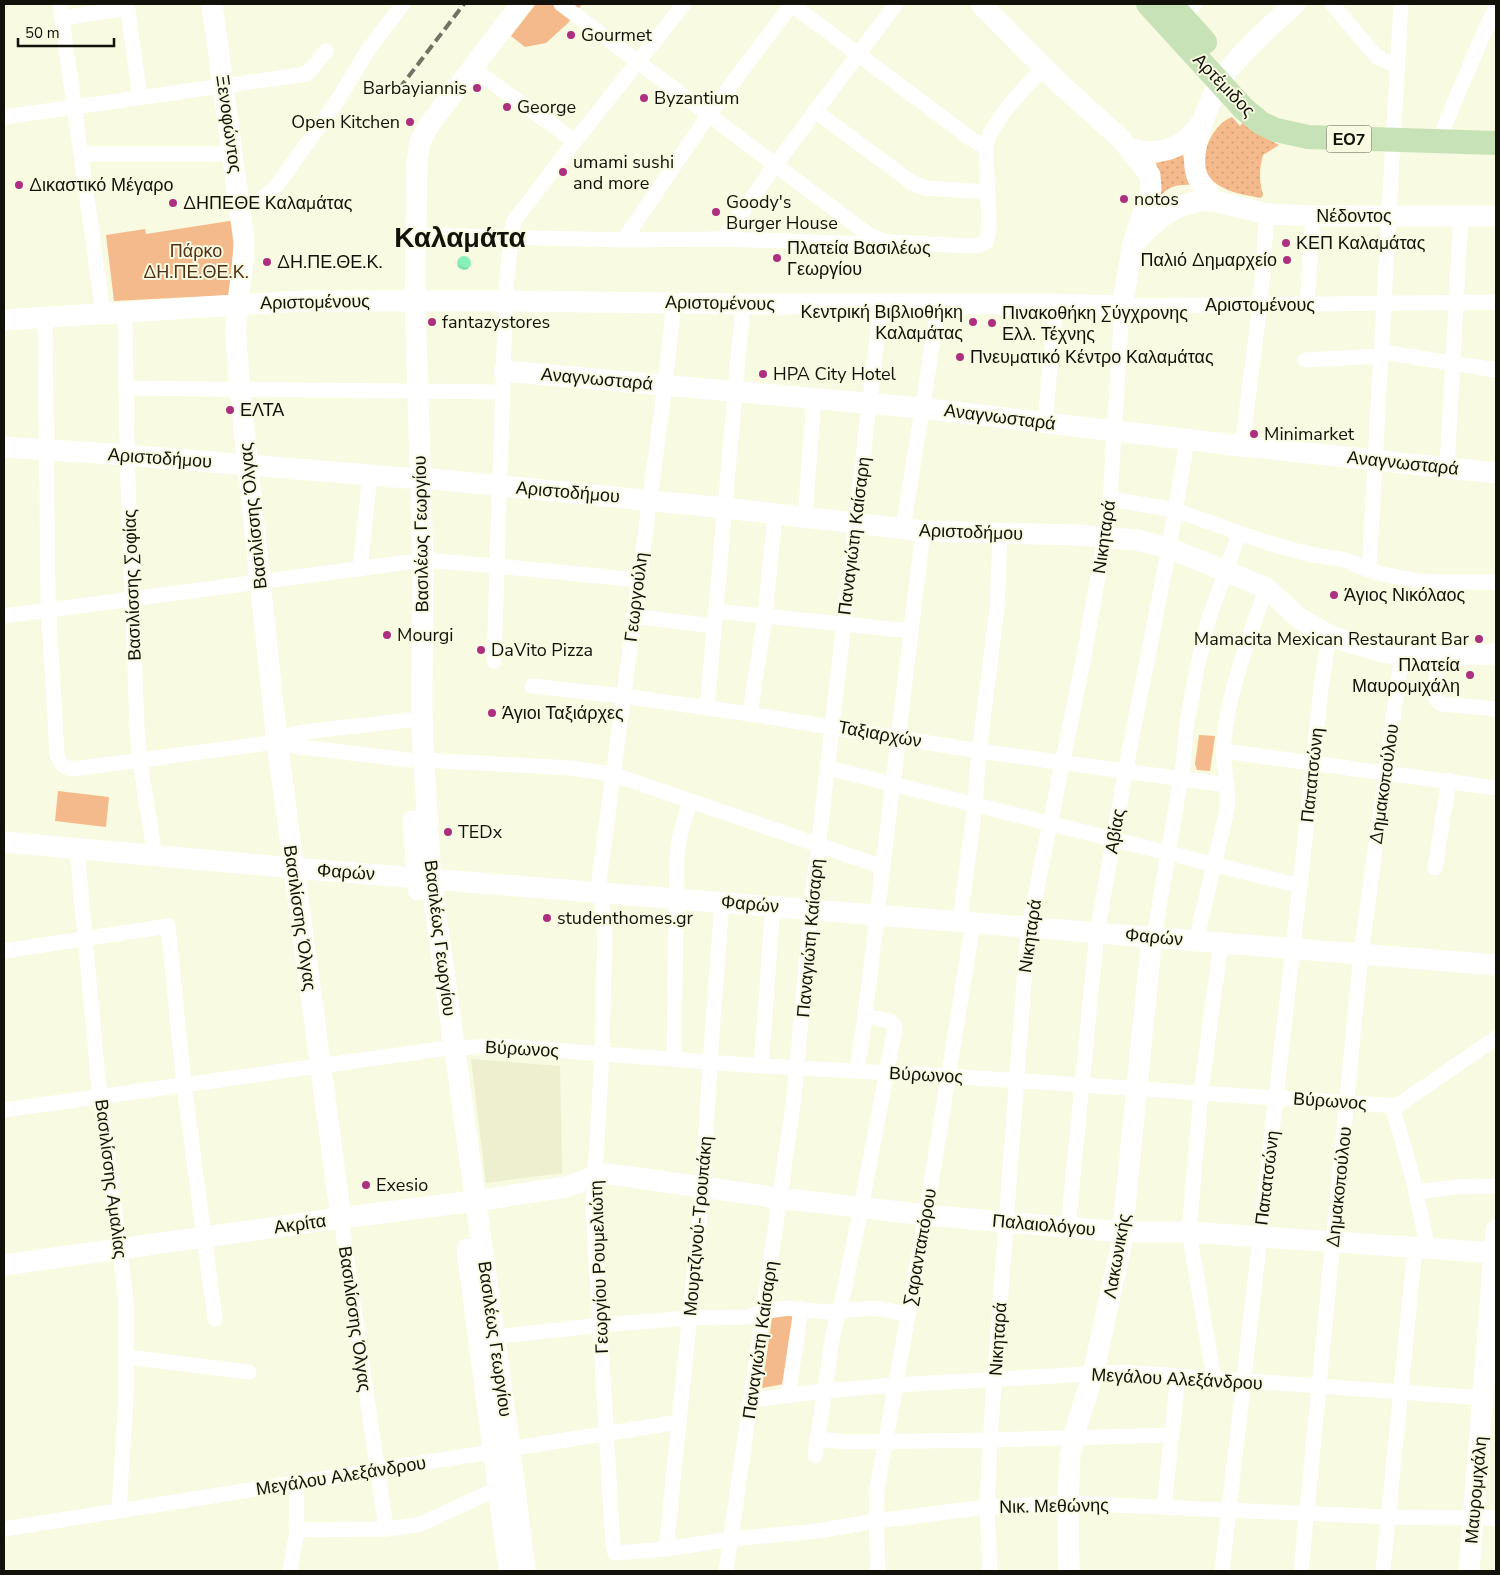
<svg xmlns="http://www.w3.org/2000/svg" width="1500" height="1575" font-family="'Nunito Sans',sans-serif">
	<defs>
		<pattern id="grass-dots" width="8" height="8" patternUnits="userSpaceOnUse" patternTransform="scale(1.25)"><rect width="8" height="8" fill="#f5ba8b"/><path d="M2 2h.1M6 6h.1" fill="none" stroke="#d19f77" stroke-width="1.8" stroke-linecap="round"/></pattern>
		<pattern id="water-ripples" width="26" height="14" patternUnits="userSpaceOnUse" patternTransform="scale(1.25)"><rect width="26" height="14" fill="#8af0ba"/><path d="M2 4q2-2 4 0t4 0M15 11q2-2 4 0t4 0" fill="none" stroke="#76cd9f"/></pattern>
	</defs>
	<rect width="100%" height="100%" fill="#f8fae1"/>
	<path fill="#eeefcf" d="M471 1059 560 1066 562 1173 486 1183Z"/>
	<g fill="url(#grass-dots)">
		<path d="M1232 117 1240 126 1244 121 1266 138 1279 145 1263 155C1259 170 1259 180 1263 195L1261 198C1240 194 1216 191 1204 170 1205 163 1204 153 1207 146 1211 135 1220 121 1232 117Z"/>
		<path d="M1183 155 1190 185C1177 184 1168 187 1159 197V173L1156 163 1173 159Z"/>
	</g>
	<g fill="#f5ba8b">
		<path d="M536 4H582L568 23 546 43 525 47 511 36Z"/>
		<path d="M236 220 229 295 114 301 106 235 145 229 146 234Z"/>
		<path d="M1199 735 1215 736 1210 771 1197 770 1195 764Z"/>
		<path d="M58 791 109 797 106 827 55 821Z"/>
		<path d="M787 1316H794L784 1384 762 1388 772 1318Z"/>
	</g>
	<circle fill="url(#water-ripples)" cx="464" cy="263" r="7"/>
	<g fill="none" stroke-linecap="round" stroke-linejoin="round">
		<g stroke="#fff" stroke-width="15">
			<path d="M60 4 103 313"/>
			<path d="M127 4 140 98"/>
			<path d="M561 4 869 235 883 241 892 242 968 246 980 245 986 242 989 230 986 147C988 125 1028 83 1044 68"/>
			<path d="M791 4 974 141 986 147"/>
			<path d="M1332 4 1377 57 1397 66"/>
			<path d="M1181 14 1195 4"/>
			<path d="M62 18 128 8"/>
			<path d="M473 69 575 141"/>
			<path d="M815 111 911 182 925 188 988 192"/>
			<path d="M4 117 307 74 326 51"/>
			<path d="M1394 127 1401 4"/>
			<path d="M1444 127 1479 44 1496 7"/>
			<path d="M81 154H233"/>
			<path d="M240 208 260 200 275 188 336 103 368 50 403 4"/>
			<path d="M417 235 624 240 723 239 869 244"/>
			<path d="M723 239 776 164 896 4"/>
			<path d="M624 240 709 114 792 4"/>
			<path d="M674 303 665 385 599 881 605 926 602 1054 593 1210 613 1545 615 1553 666 1549 731 1539 817 1531 876 1521 987 1507 1068 1503 1389 1517 1496 1518"/>
			<path d="M1307 304 1313 216"/>
			<path d="M125 312 127 455 137 728 140 761 155 857"/>
			<path d="M45 317 48 598 57 755C60 765 63 767 73 769L277 742 300 747 409 760"/>
			<path d="M1382 352 1496 370"/>
			<path d="M1305 360 1381 356"/>
			<path d="M126 388 404 391"/>
			<path d="M418 391 503 392"/>
			<path d="M1045 422 1056 304"/>
			<path d="M1242 446 1260 304 1267 214"/>
			<path d="M1447 468 1461 216"/>
			<path d="M1110 499 1175 510 1265 542 1308 554 1346 560 1369 570 1382 574 1419 581 1445 582H1496"/>
			<path d="M805 517 814 398"/>
			<path d="M903 529 939 303"/>
			<path d="M423 560 497 566 638 580"/>
			<path d="M360 569 370 475"/>
			<path d="M1369 570 1393 141"/>
			<path d="M716 611 911 631"/>
			<path d="M4 616 409 562"/>
			<path d="M633 616 714 626"/>
			<path d="M1439 656 1434 693C1435 699 1437 702 1442 704L1496 709"/>
			<path d="M494 661 506 286 511 237 514 221 575 141 684 4"/>
			<path d="M532 686 623 696 750 714 979 751 1227 785"/>
			<path d="M707 708 743 304"/>
			<path d="M750 714 765 616 775 514"/>
			<path d="M277 742 286 736 303 732 409 720"/>
			<path d="M1223 751 1496 788"/>
			<path d="M424 760 571 768 612 774 883 867"/>
			<path d="M828 768 1300 886"/>
			<path d="M77 849 98 1078 126 1300V1398L119 1510"/>
			<path d="M1435 868 1449 780"/>
			<path d="M960 921 975 805 979 751 997 609 1000 533"/>
			<path d="M1154 937 1183 765 1187 723 1197 668 1209 618 1239 534"/>
			<path d="M1196 941 1227 810C1230 787 1221 765 1224 741 1228 690 1250 637 1266 588"/>
			<path d="M4 951 168 926 184 1085 215 1319"/>
			<path d="M454 1048 500 1046 761 1066 948 1076 1397 1106"/>
			<path d="M674 1059 677 854 680 835 690 801"/>
			<path d="M761 1066 773 906"/>
			<path d="M857 1071 865 1016 923 531"/>
			<path d="M1397 1106 1394 1112 1413 1179 1428 1249"/>
			<path d="M1397 1106 1496 1038"/>
			<path d="M4 1110 441 1049"/>
			<path d="M1416 1192 1458 1187 1496 1186"/>
			<path d="M341 1218 386 1529"/>
			<path d="M1068 1227 1097 932 1128 758 1169 548 1187 440"/>
			<path d="M495 1337 601 1325 690 1318 748 1317 761 1312 785 1308 828 1312 874 1308 908 1314"/>
			<path d="M127 1357 249 1372"/>
			<path d="M1214 1379 1189 1232 1201 1092 1221 943"/>
			<path d="M788 1396 801 1309"/>
			<path d="M752 1400 824 1391 895 1385 1124 1372 1483 1398"/>
			<path d="M817 1439 847 1442 990 1440 1172 1435"/>
			<path d="M815 1456 833 1333 841 1305 861 1208 895 1028 894 1025 890 1021 865 1016"/>
			<path d="M1164 1507 1178 1376"/>
			<path d="M4 1529 679 1422"/>
			<path d="M297 1530 386 1529 418 1525 499 1488"/>
			<path d="M666 1549 703 1187 710 1062 722 902"/>
			<path d="M290 1571 297 1530 296 1483"/>
			<path d="M726 1571 794 1098 811 909 881 303"/>
			<path d="M878 1571 876 1521 877 1489 926 1215 973 923"/>
			<path d="M990 1571 987 1507 990 1440 1026 954 1029 927 1084 656 1105 537 1110 499 1122 306 1496 302"/>
			<path d="M1222 1571 1300 886 1321 688 1329 635"/>
			<path d="M1301 1571 1361 954 1402 654"/>
			<path d="M1383 1571 1415 1248"/>
		</g>
		<g stroke="#fff" stroke-width="21">
			<path d="M212 4 244 242C244 270 237 296 236 324 235 345 239 368 240 390L277 742 341 1218"/>
			<path d="M521 4 429 125 420 142 417 162 415 300 423 560 422 705 423 749 431 878 510 1449 525 1571"/>
			<path d="M1131 149C1161 156 1183 149 1201 123"/>
			<path d="M1214 201C1208 193 1201 185 1197 176 1187 150 1213 89 1229 69 1249 45 1272 24 1295 4"/>
			<path d="M1135 242C1157 219 1180 198 1214 201L1267 214 1313 216H1496"/>
			<path d="M4 320 300 301H506L752 304H1056L1122 306 1133 244 1151 189 1150 175 1122 140 1057 81 981 4"/>
			<path d="M504 371 921 408 1242 446 1496 473"/>
			<path d="M4 447 127 455 406 478"/>
			<path d="M421 478 725 508 923 531 1077 535 1136 540 1169 548 1266 588 1300 619 1329 635 1348 642 1383 652 1414 656 1496 654"/>
			<path d="M413 821 418 890"/>
			<path d="M4 842 294 868 1496 965"/>
			<path d="M467 1249 509 1571"/>
			<path d="M4 1265 341 1218 475 1201 566 1187 595 1176 610 1174 779 1198 926 1215 1123 1232H1189L1496 1253"/>
			<path d="M1069 1571 1068 1503 1070 1456 1077 1425 1093 1374 1121 1246 1152 937"/>
			<path d="M1469 1571 1496 1230"/>
		</g>
		<g stroke="#c7e2b7" stroke-width="24">
			<path d="M1148 4 1244 109 1261 123 1276 130 1308 137 1496 143"/>
			<path d="M1171 4 1205 42"/>
		</g>
		<path stroke="#727364" stroke-width="4" stroke-dasharray="10 5" stroke-linecap="butt" d="M399 89 464 4"/>
	</g>
	<g fill="#ac2f80" stroke="#f8fae1" stroke-width="2">
		<circle cx="571" cy="35" r="5"/>
		<circle cx="477" cy="88" r="5"/>
		<circle cx="644" cy="98" r="5"/>
		<circle cx="507" cy="107" r="5"/>
		<circle cx="410" cy="122" r="5"/>
		<circle cx="563" cy="172" r="5"/>
		<circle cx="19" cy="185" r="5"/>
		<circle cx="1124" cy="199" r="5"/>
		<circle cx="173" cy="203" r="5"/>
		<circle cx="716" cy="212" r="5"/>
		<circle cx="1286" cy="243" r="5"/>
		<circle cx="777" cy="258" r="5"/>
		<circle cx="1287" cy="260" r="5"/>
		<circle cx="267" cy="262" r="5"/>
		<circle cx="432" cy="322" r="5"/>
		<circle cx="973" cy="322" r="5"/>
		<circle cx="992" cy="323" r="5"/>
		<circle cx="960" cy="357" r="5"/>
		<circle cx="763" cy="374" r="5"/>
		<circle cx="230" cy="410" r="5"/>
		<circle cx="1254" cy="434" r="5"/>
		<circle cx="1334" cy="595" r="5"/>
		<circle cx="387" cy="635" r="5"/>
		<circle cx="1479" cy="639" r="5"/>
		<circle cx="481" cy="650" r="5"/>
		<circle cx="1470" cy="675" r="5"/>
		<circle cx="492" cy="713" r="5"/>
		<circle cx="448" cy="832" r="5"/>
		<circle cx="547" cy="918" r="5"/>
		<circle cx="366" cy="1185" r="5"/>
	</g>
	<g text-anchor="middle" stroke-width="4" stroke-linejoin="round" paint-order="stroke">
		<rect fill="#f8fae1" stroke="#57584a" stroke-width="1" x="1326.5" y="125.5" width="45" height="27" rx="4"/>
		<g font-size="16" font-weight="bold" fill="#12120a">
			<text x="1349" y="145">ΕΟ7</text>
		</g>
		<g font-size="18" fill="#12120a" stroke="#f8fae1" text-anchor="start">
			<text x="581" y="41">Gourmet</text>
			<text x="467" y="94" text-anchor="end">Barbayiannis</text>
			<text x="654" y="104">Byzantium</text>
			<text x="517" y="113">George</text>
			<text x="400" y="128" text-anchor="end">Open Kitchen</text>
			<text x="573" y="168">umami sushi<tspan x="573" dy="21">and more</tspan></text>
			<text x="29" y="191">Δικαστικό Μέγαρο</text>
			<text x="1134" y="205">notos</text>
			<text x="726" y="208">Goody's<tspan x="726" dy="21">Burger House</tspan></text>
			<text x="183" y="209">ΔΗΠΕΘΕ Καλαμάτας</text>
			<text x="1296" y="249">ΚΕΠ Καλαμάτας</text>
			<text x="787" y="254">Πλατεία Βασιλέως<tspan x="787" dy="21">Γεωργίου</tspan></text>
			<text x="1277" y="266" text-anchor="end">Παλιό Δημαρχείο</text>
			<text x="277" y="268">ΔΗ.ΠΕ.ΘΕ.Κ.</text>
			<text x="963" y="318" text-anchor="end">Κεντρική Βιβλιοθήκη<tspan x="963" dy="21">Καλαμάτας</tspan></text>
			<text x="1002" y="319">Πινακοθήκη Σύγχρονης<tspan x="1002" dy="21">Ελλ. Τέχνης</tspan></text>
			<text x="442" y="328">fantazystores</text>
			<text x="970" y="363">Πνευματικό Κέντρο Καλαμάτας</text>
			<text x="773" y="380">HPA City Hotel</text>
			<text x="240" y="416">ΕΛΤΑ</text>
			<text x="1264" y="440">Minimarket</text>
			<text x="1344" y="601">Άγιος Νικόλαος</text>
			<text x="397" y="641">Mourgi</text>
			<text x="1469" y="645" text-anchor="end">Mamacita Mexican Restaurant Bar</text>
			<text x="491" y="656">DaVito Pizza</text>
			<text x="1460" y="671" text-anchor="end">Πλατεία<tspan x="1460" dy="21">Μαυρομιχάλη</tspan></text>
			<text x="502" y="719">Άγιοι Ταξιάρχες</text>
			<text x="458" y="838">TEDx</text>
			<text x="557" y="924">studenthomes.gr</text>
			<text x="376" y="1191">Exesio</text>
		</g>
		<g font-size="18" fill="#12120a" stroke="#f8fae1">
			<text transform="translate(1224 85) rotate(46)" y="6">Αρτέμιδος</text>
			<text transform="translate(229 124) rotate(82)" y="6">Ξενοφώντος</text>
			<text x="1354" y="222">Νέδοντος</text>
			<text transform="translate(315 302) rotate(-1)" y="6">Αριστομένους</text>
			<text transform="translate(720 303) rotate(1)" y="6">Αριστομένους</text>
			<text x="1260" y="311">Αριστομένους</text>
			<text transform="translate(597 379) rotate(5)" y="6">Αναγνωσταρά</text>
			<text transform="translate(1000 417) rotate(7)" y="6">Αναγνωσταρά</text>
			<text transform="translate(160 458) rotate(4)" y="6">Αριστοδήμου</text>
			<text transform="translate(1403 463) rotate(6)" y="6">Αναγνωσταρά</text>
			<text transform="translate(568 492) rotate(5)" y="6">Αριστοδήμου</text>
			<text transform="translate(253 516) rotate(-96)" y="6">Βασιλίσσης Όλγας</text>
			<text transform="translate(971 532) rotate(2)" y="6">Αριστοδήμου</text>
			<text transform="translate(421 534) rotate(-91)" y="6">Βασιλέως Γεωργίου</text>
			<text transform="translate(854 536) rotate(-83)" y="6">Παναγιώτη Καίσαρη</text>
			<text transform="translate(1104 537) rotate(-82)" y="6">Νικηταρά</text>
			<text transform="translate(132 585) rotate(-92)" y="6">Βασιλίσσης Σοφίας</text>
			<text transform="translate(636 597) rotate(-83)" y="6">Γεωργούλη</text>
			<text transform="translate(880 734) rotate(10)" y="6">Ταξιαρχών</text>
			<text transform="translate(1312 775) rotate(-84)" y="6">Παπατσώνη</text>
			<text transform="translate(1384 784) rotate(-82)" y="6">Δημακοπούλου</text>
			<text transform="translate(1115 831) rotate(-80)" y="6">Αβίας</text>
			<text transform="translate(346 872) rotate(4)" y="6">Φαρών</text>
			<text transform="translate(750 904) rotate(5)" y="6">Φαρών</text>
			<text transform="translate(300 918) rotate(82)" y="6">Βασιλίσσης Όλγας</text>
			<text transform="translate(1030 936) rotate(-82)" y="6">Νικηταρά</text>
			<text transform="translate(1154 937) rotate(5)" y="6">Φαρών</text>
			<text transform="translate(440 938) rotate(83)" y="6">Βασιλέως Γεωργίου</text>
			<text transform="translate(810 938) rotate(-85)" y="6">Παναγιώτη Καίσαρη</text>
			<text transform="translate(522 1049) rotate(3)" y="6">Βύρωνος</text>
			<text transform="translate(926 1075) rotate(3)" y="6">Βύρωνος</text>
			<text transform="translate(1330 1101) rotate(4)" y="6">Βύρωνος</text>
			<text transform="translate(1267 1178) rotate(-83)" y="6">Παπατσώνη</text>
			<text transform="translate(111 1179) rotate(83)" y="6">Βασιλίσσης Αμαλίας</text>
			<text transform="translate(1339 1187) rotate(-84)" y="6">Δημακοπούλου</text>
			<text transform="translate(300 1224) rotate(-8)" y="6">Ακρίτα</text>
			<text transform="translate(1044 1225) rotate(5)" y="6">Παλαιολόγου</text>
			<text transform="translate(698 1226) rotate(-85)" y="6">Μουρτζινού-Τρουπάκη</text>
			<text transform="translate(920 1247) rotate(-80)" y="6">Σαρανταπόρου</text>
			<text transform="translate(1117 1256) rotate(-80)" y="6">Λακωνικής</text>
			<text transform="translate(599 1267) rotate(-92)" y="6">Γεωργίου Ρουμελιώτη</text>
			<text transform="translate(355 1319) rotate(82)" y="6">Βασιλίσσης Όλγας</text>
			<text transform="translate(495 1339) rotate(82)" y="6">Βασιλέως Γεωργίου</text>
			<text transform="translate(998 1339) rotate(-86)" y="6">Νικηταρά</text>
			<text transform="translate(760 1340) rotate(-82)" y="6">Παναγιώτη Καίσαρη</text>
			<text transform="translate(1177 1379) rotate(3)" y="6">Μεγάλου Αλεξάνδρου</text>
			<text transform="translate(341 1476) rotate(-9)" y="6">Μεγάλου Αλεξάνδρου</text>
			<text transform="translate(1476 1490) rotate(-85)" y="6">Μαυρομιχάλη</text>
			<text transform="translate(1054 1506) rotate(-1)" y="6">Νικ. Μεθώνης</text>
		</g>
		<g font-size="18" fill="#503015" stroke="#f8fae1">
			<text x="196" y="257">Πάρκο<tspan x="196" dy="21">ΔΗ.ΠΕ.ΘΕ.Κ.</tspan></text>
		</g>
		<g font-size="28" font-weight="bold" fill="#12120a" stroke="#f8fae1">
			<text x="460" y="247">Καλαμάτα</text>
		</g>
	</g>
	<rect width="1500" height="1575" fill="none" stroke="#12120a" stroke-width="10"/>
	<path d="M18 38v8h96v-8" fill="none" stroke="#12120a" stroke-width="2.5"/>
	<text x="25" y="38" font-size="15" fill="#12120a" stroke="#f8fae1" stroke-width="4" paint-order="stroke">50 m</text>
</svg>
